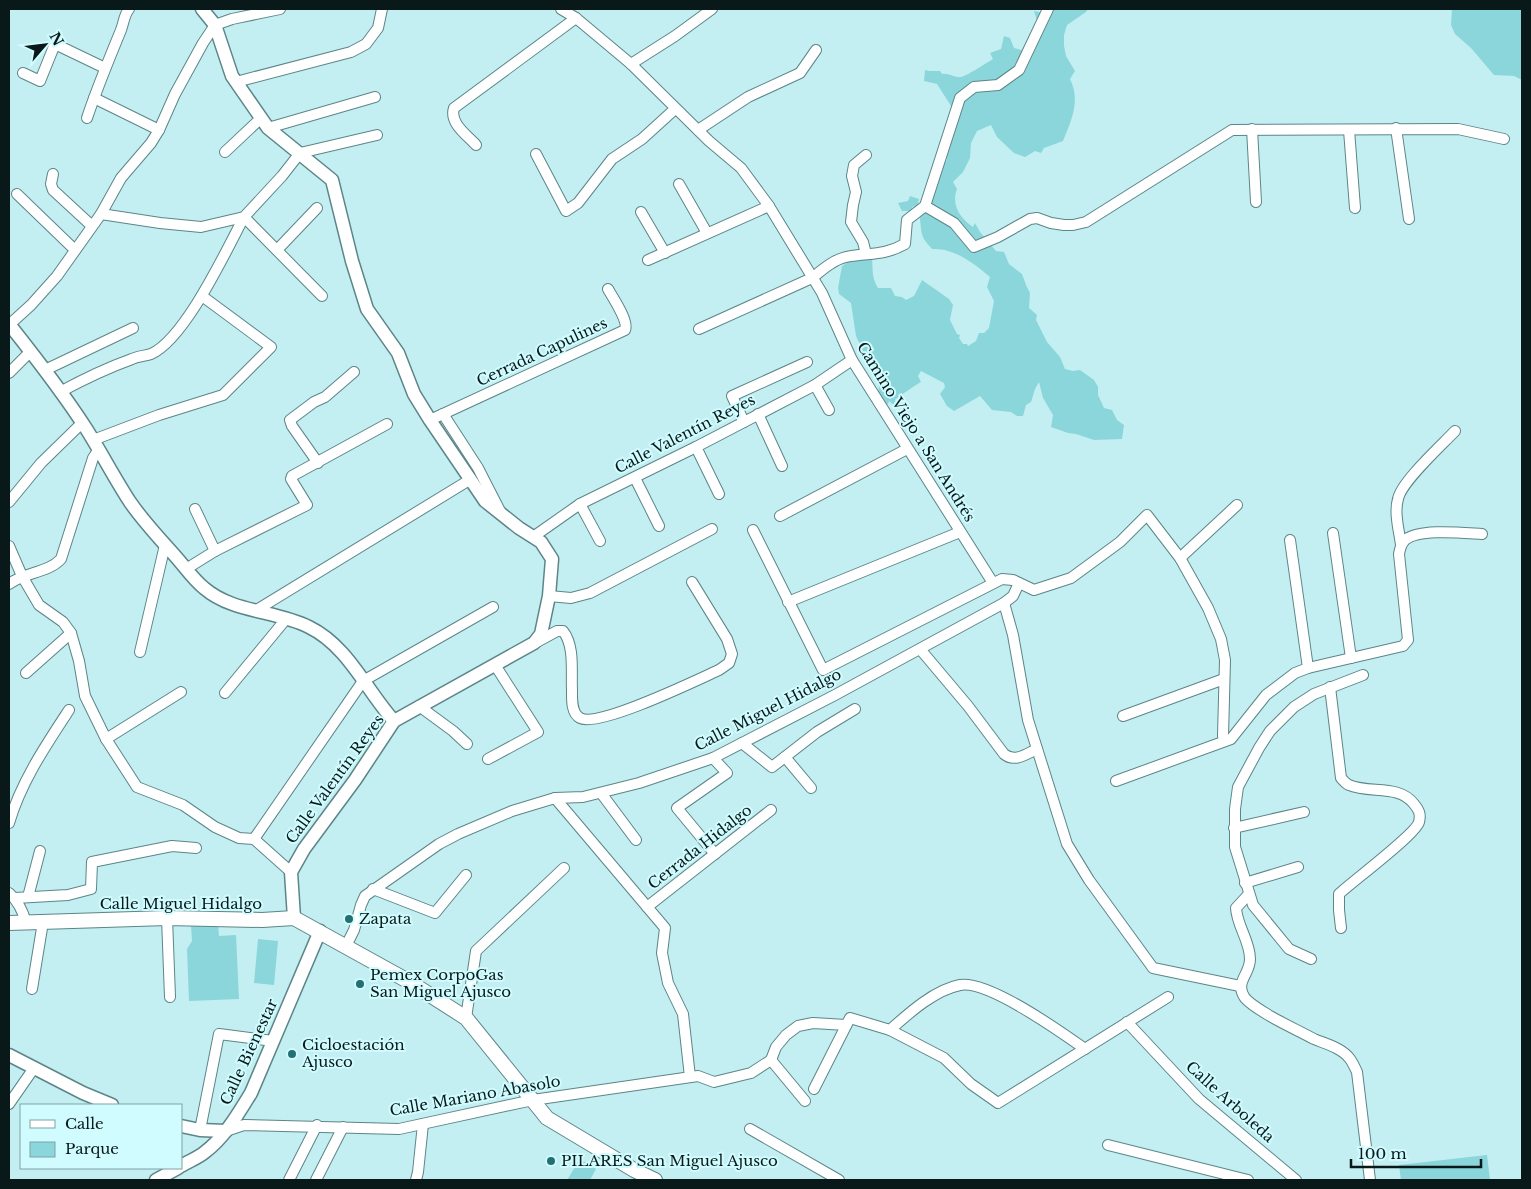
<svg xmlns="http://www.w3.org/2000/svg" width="1531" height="1189" font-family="'Libre Baskerville',serif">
	<rect width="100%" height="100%" fill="#c3eff2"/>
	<g fill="#8ad6db">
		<path d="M1041 9H1088L1086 12 1067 25 1064 35V46L1066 56 1075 71 1070 79C1081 101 1071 121 1063 141L1044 148 1041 153 1035 151 1025 157 1014 153 997 137 991 125 977 131 971 143 970 158 963 172 953 182 957 189C951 205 960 218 973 227L975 223 980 232 996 251 1004 252 1009 264 1022 274 1026 285 1030 293 1029 308 1037 315 1036 320 1047 342 1060 357 1065 369 1073 371 1080 370 1094 380 1098 387V395L1104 408 1112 410 1117 420 1124 425 1122 439 1094 440 1076 434 1068 433 1051 427 1053 415 1043 398 1039 382 1035 389 1031 402 1026 405 1023 416H1017L1011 412 992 410 980 396 954 411 947 406 940 394 945 387 944 383 921 371 918 376 921 382C917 384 898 397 895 400L897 408 889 401 888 404 880 408 878 392 879 387 870 361 867 360 856 336 851 303 839 294 838 288 842 266 848 262 872 255C873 267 871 277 878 288H891L895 296 902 297 906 300 914 296 922 280 949 299 953 305 950 320 957 334 960 335 959 338 963 344H967L968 346 976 341 979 333H984L989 328 994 301 987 287 990 277C973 263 955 248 932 249 930 246 926 243 924 239 918 227 924 216 913 206L911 211H902L898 203 908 201 910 196 919 199 918 203 923 204 940 167 947 160 946 148 951 106 937 84 924 81 925 70 929 71H940L942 74C949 73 955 78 961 77 965 77 988 62 993 59L990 53 1001 49 1004 36 1010 38 1014 48 1025 51 1038 24 1034 11 1044 13Z"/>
		<path d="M1452 9H1522V80L1514 76 1494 75 1471 48 1455 34 1451 25Z"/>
		<path d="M218 924 219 936 236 935 239 999 189 1001 187 949 192 941 191 925Z"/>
		<path d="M258 939 278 941 274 985 254 983Z"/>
		<path d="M1487 1155 1490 1180H1401L1399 1165Z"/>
		<path d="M580 1159 596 1169 590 1180H567Z"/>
	</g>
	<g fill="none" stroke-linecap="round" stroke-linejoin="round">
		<defs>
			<g id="minor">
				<path d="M561 9 576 18 631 64 709 141 741 168 769 206 822 293 852 360 993 583"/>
				<path d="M631 64 675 36 712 9"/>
				<path d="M23 73 40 81 55 44 105 68"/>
				<path d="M236 82 351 52 366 44 378 28 382 9"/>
				<path d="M94 98 159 130"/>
				<path d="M87 118C97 88 109 59 121 30 124 22 124 15 129 9"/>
				<path d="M268 128 375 97"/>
				<path d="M1396 128 1409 219"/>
				<path d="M1252 129 1256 202"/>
				<path d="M698 130 748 97 800 73 816 50"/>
				<path d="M1349 130 1355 208"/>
				<path d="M476 145C467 135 449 123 454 108L576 18"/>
				<path d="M225 152 260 119"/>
				<path d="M536 154 566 211 578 203 612 159 642 139 675 109"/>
				<path d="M866 155 854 165 852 176 856 192 853 205 851 222 863 242 866 254"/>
				<path d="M53 174 51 184 53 190 92 226"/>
				<path d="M679 184 707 233"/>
				<path d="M17 194 75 250"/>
				<path d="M925 206 960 98 974 87 998 85 1019 70 1048 9"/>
				<path d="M641 212 665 253"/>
				<path d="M101 214 160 223 201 227 244 217 282 176 300 153 377 135"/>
				<path d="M277 250 317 208"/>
				<path d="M648 260 769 206"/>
				<path d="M9 325 31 305 57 276 101 214 121 178 151 143 159 130 175 94 203 43 215 25 232 19 280 9"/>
				<path d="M699 329 812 278C822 270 833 260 846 257 870 252 881 257 905 244L907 220 925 206 954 223 974 247 998 237 1030 219 1037 218 1051 223 1064 225H1073L1086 222 1232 130 1458 129 1504 139"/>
				<path d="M45 370 133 328"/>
				<path d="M9 373 30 352"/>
				<path d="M815 385 829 410"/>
				<path d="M60 392C84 379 107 368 132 359 138 356 145 356 151 354 185 339 226 251 244 217L322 296"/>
				<path d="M443 414 478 468 500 511"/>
				<path d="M758 414 782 466"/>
				<path d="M430 420 625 330C629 321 613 298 608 289"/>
				<path d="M744 422 732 396 807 362"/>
				<path d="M93 440 159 415 223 395 271 347 202 296"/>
				<path d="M696 447 719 494"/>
				<path d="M318 463 292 426 290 420 314 402 325 397 354 372"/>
				<path d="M635 478 659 526"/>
				<path d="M9 502 41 463 82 423"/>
				<path d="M580 504 600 541"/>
				<path d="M195 509 215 551"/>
				<path d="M780 516 907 449"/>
				<path d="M753 530 823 670 1002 579 1013 580 1034 590 1071 578 1120 542 1147 515 1180 558 1208 608 1221 639 1225 660 1223 736 1225 741"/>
				<path d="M1333 533 1351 658"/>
				<path d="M533 537 580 504 696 447 815 385 852 360"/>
				<path d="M1290 540 1308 668"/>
				<path d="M1401 545C1399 530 1394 513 1398 499 1401 482 1442 445 1455 431"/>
				<path d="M9 546 22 576 39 605 63 622 71 633 79 661 85 696 106 739 137 787 183 805 215 827 239 838 254 839 291 872"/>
				<path d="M1180 558 1237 505"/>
				<path d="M186 569 215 551 307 505 291 479 292 476 387 424"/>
				<path d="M9 584C25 572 48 573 61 559L93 458 99 449"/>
				<path d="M549 596 571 598 590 593 712 529"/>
				<path d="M788 602 960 532"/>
				<path d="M1004 603 1013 635 1028 720 1067 844 1089 880 1153 968 1240 986"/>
				<path d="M255 611 471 479"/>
				<path d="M535 643 557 631H563C575 646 571 672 572 690 572 699 571 713 580 718 598 728 697 680 719 670L729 663 732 654 727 639 692 582"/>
				<path d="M920 649 968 706 1004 754C1015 763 1026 754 1037 749"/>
				<path d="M140 652 165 545"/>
				<path d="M26 673 71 633"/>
				<path d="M1330 687 1341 778C1343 780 1346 784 1349 785 1370 794 1399 784 1414 804 1419 810 1421 814 1419 822 1416 834 1353 881 1339 894V910L1341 928"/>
				<path d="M225 693 286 619"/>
				<path d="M419 706 453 731 467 744"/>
				<path d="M1123 716 1224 679"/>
				<path d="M106 739 181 692"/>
				<path d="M742 743 772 767 817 732 855 709"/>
				<path d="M785 757 811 788"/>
				<path d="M713 758 727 773 677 808 715 854"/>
				<path d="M488 759 538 732 495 665"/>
				<path d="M1116 781 1231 739 1266 695 1295 673 1308 668 1403 646 1408 640 1399 554C1400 548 1401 544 1405 540 1419 528 1464 533 1482 534"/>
				<path d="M601 793 636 840"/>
				<path d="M555 798 665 928 662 953 668 983 683 1014 690 1077"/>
				<path d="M9 823C21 782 46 745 69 710"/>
				<path d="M1234 828 1304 812"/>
				<path d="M254 839 363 681 493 607"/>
				<path d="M1245 883 1298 867"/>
				<path d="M373 889 435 913 466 875"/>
				<path d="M9 893C18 901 23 911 26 923"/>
				<path d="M1249 894 1236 908C1237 926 1250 941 1250 959 1250 975 1234 982 1245 998 1251 1005 1262 1011 1270 1016 1284 1024 1299 1031 1314 1039 1326 1044 1342 1048 1350 1059 1353 1063 1355 1068 1357 1072L1370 1180"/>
				<path d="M28 897 40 851"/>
				<path d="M15 898 68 895 91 889 92 862 172 846 196 848"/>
				<path d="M647 907 771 810"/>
				<path d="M167 918 170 997"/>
				<path d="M346 946 354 930 361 905 365 896 439 844 458 834 512 811 555 798 583 797 639 783 713 758 835 695 1004 603 1013 596 1019 583"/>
				<path d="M1311 959 1289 949 1253 905 1235 847V809L1238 787 1259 748 1270 731 1294 707 1314 694 1363 675"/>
				<path d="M32 989 43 922"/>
				<path d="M466 1018 476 951 564 868"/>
				<path d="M1127 1022 1199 1099 1296 1180"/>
				<path d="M890 1030 944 1058 971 1084 998 1103 1168 997"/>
				<path d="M771 1060 805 1101"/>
				<path d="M814 1089 850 1018 890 1030C908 1014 934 990 960 985 988 980 1061 1032 1085 1049"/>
				<path d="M9 1104 34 1068"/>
				<path d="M750 1129 839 1180"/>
				<path d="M200 1130 219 1034 273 1041"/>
				<path d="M226 1131 244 1125 399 1129 533 1100 698 1076 714 1082 751 1073 771 1060 776 1047 786 1035 798 1026 813 1023 846 1025"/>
				<path d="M1108 1145 1248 1180"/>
				<path d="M289 1180 317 1125"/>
				<path d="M316 1180 343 1127"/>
				<path d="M416 1180 418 1172 423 1124"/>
			</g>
			<g id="tertiary">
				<path d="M202 9 215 25 232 76 268 128 332 180 352 261 367 309 398 353 414 394 430 420 485 501 519 528 541 542 552 559 549 596 541 634 534 643 394 721 355 780 304 849 291 872 294 918"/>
				<path d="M9 324C36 358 64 394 87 430 102 454 115 479 130 502 143 521 160 539 176 557 185 567 193 579 204 588 233 613 275 610 309 627 348 646 366 690 394 721"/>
				<path d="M9 1055 83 1093 112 1105"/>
				<path d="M181 1126 200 1130 226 1131"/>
				<path d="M181 1166C189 1161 198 1158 205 1152 225 1137 238 1114 251 1093L320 931"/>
				<path d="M156 1180 178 1168"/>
			</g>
			<path id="secondary" d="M9 923 167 918 262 920 294 918 408 981 466 1018 547 1118 634 1170 655 1180"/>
		</defs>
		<use href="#minor" stroke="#5c8587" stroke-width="12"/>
		<use href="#tertiary" stroke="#5c8587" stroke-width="15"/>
		<use href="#secondary" stroke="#5c8587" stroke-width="16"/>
		<use href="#minor" stroke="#fff" stroke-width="10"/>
		<use href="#tertiary" stroke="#fff" stroke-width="12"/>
		<use href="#secondary" stroke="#fff" stroke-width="14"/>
	</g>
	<g fill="#246f74" stroke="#d0fcff" stroke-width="2">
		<circle cx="349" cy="919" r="5"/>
		<circle cx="360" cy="984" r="5"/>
		<circle cx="292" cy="1054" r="5"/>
		<circle cx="551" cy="1161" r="5"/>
	</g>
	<g text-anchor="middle" stroke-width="4" stroke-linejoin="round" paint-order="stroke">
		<g font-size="15" fill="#09191a" stroke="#d0fcff">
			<text transform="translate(542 352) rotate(-25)" y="5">Cerrada Capulines</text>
			<text transform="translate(916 432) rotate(58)" y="5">Camino Viejo a San Andrés</text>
			<text transform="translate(685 434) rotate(-27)" y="5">Calle Valentín Reyes</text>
			<text transform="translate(768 710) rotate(-27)" y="5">Calle Miguel Hidalgo</text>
			<text transform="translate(335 779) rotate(-54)" y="5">Calle Valentín Reyes</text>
			<text transform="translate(700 847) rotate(-38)" y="5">Cerrada Hidalgo</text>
			<text x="181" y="909">Calle Miguel Hidalgo</text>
			<text transform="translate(249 1052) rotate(-65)" y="5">Calle Bienestar</text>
			<text transform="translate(475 1096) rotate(-10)" y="5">Calle Mariano Abasolo</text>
			<text transform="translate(1230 1102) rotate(42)" y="5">Calle Arboleda</text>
		</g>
		<g font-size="15" fill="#09191a" stroke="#d0fcff" text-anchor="start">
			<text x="359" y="924">Zapata</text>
			<text x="370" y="980">Pemex CorpoGas<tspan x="370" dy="17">San Miguel Ajusco</tspan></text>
			<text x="302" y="1050">Cicloestación<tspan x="302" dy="17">Ajusco</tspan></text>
			<text x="561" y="1166">PILARES San Miguel Ajusco</text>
		</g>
	</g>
	<rect width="1531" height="1189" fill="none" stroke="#09191a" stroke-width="20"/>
	<rect x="20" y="1104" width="162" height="65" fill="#d0fcff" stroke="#80a1a3"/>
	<rect x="30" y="1120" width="25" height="8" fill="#ffffff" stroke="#80a1a3"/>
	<text x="65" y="1129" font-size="15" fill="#09191a">Calle</text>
	<rect x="30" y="1142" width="25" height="15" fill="#8ad6db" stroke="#80a1a3"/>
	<text x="65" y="1154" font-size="15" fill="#09191a">Parque</text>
	<g transform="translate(45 45) rotate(62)" stroke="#d0fcff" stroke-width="4" paint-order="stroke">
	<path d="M0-4L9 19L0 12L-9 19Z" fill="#09191a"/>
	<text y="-8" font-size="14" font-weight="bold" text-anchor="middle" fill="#09191a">N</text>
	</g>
	<path d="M1351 1159v8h130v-8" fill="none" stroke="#09191a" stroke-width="2.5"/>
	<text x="1358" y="1159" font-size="15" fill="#09191a" stroke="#d0fcff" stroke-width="4" paint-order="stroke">100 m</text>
</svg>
